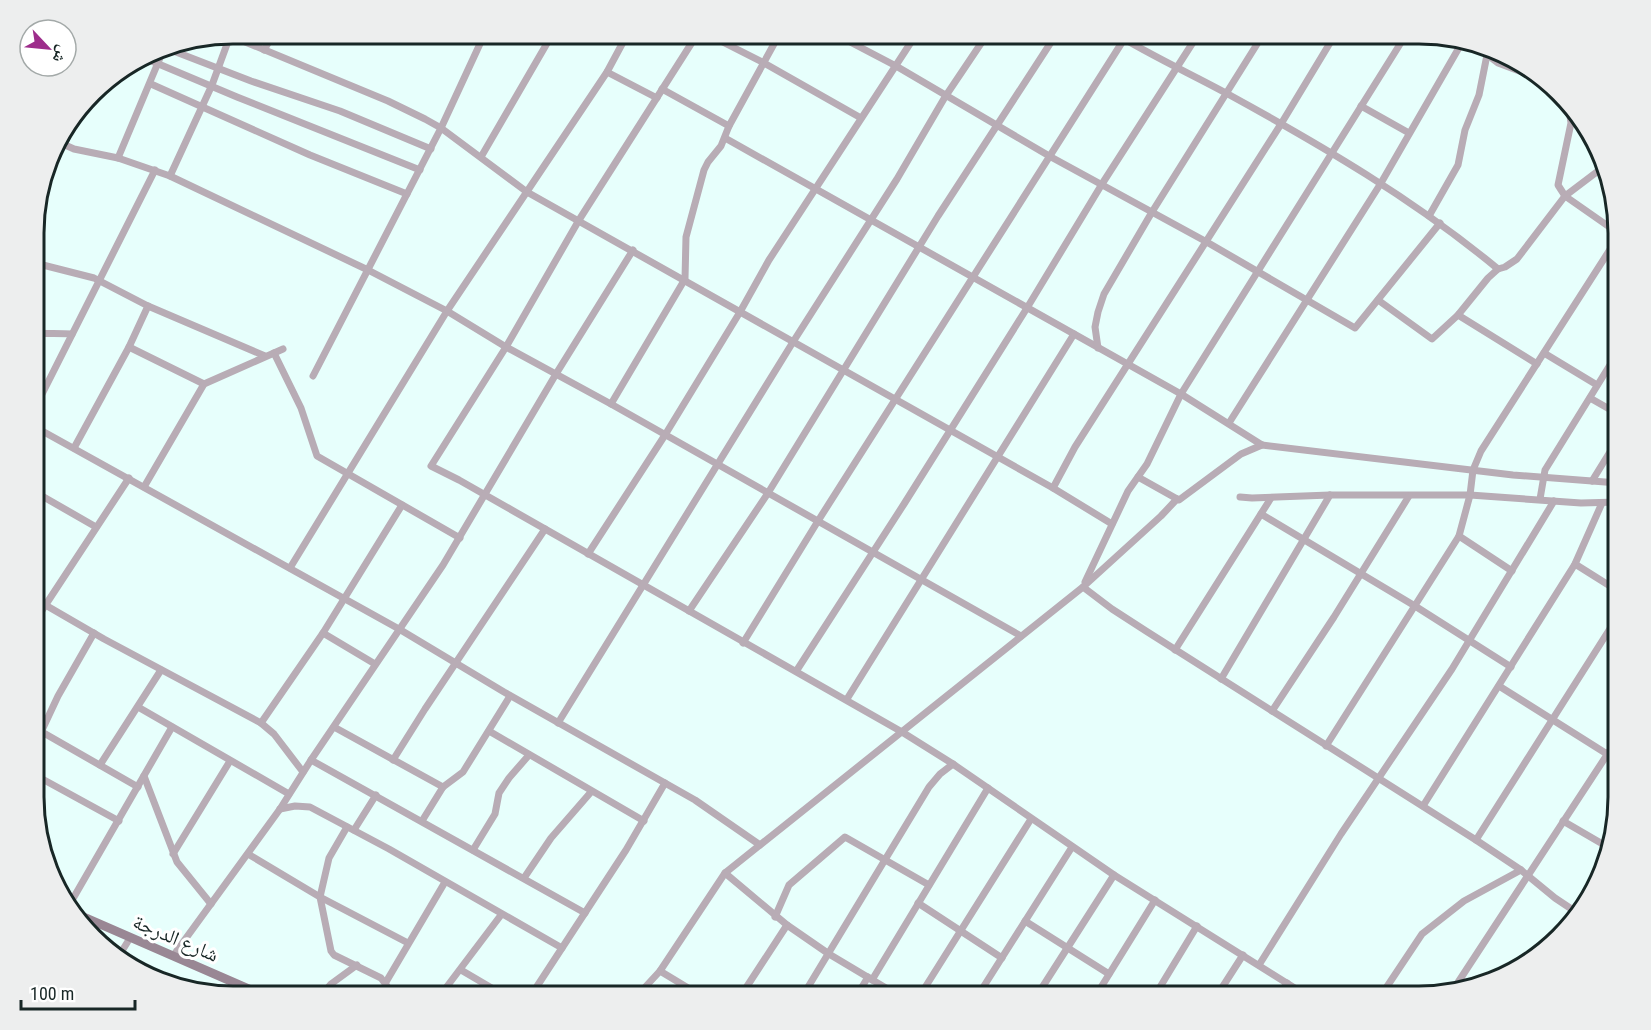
<svg xmlns="http://www.w3.org/2000/svg" width="1651" height="1030" font-family="'Roboto Condensed','Noto Naskh Arabic',sans-serif">
	<rect width="100%" height="100%" fill="#e7fffc"/>
	<g fill="none" stroke-linecap="round" stroke-linejoin="round">
		<g stroke="#b8acb5" stroke-width="7">
			<path d="M698 33 579 220 506 347 431 466 459 480 902 732 953 764 1114 875 1309 997"/>
			<path d="M705 33 764 63 861 118"/>
			<path d="M833 33 896 66 1051 157 1205 241 1355 328 1440 223"/>
			<path d="M1114 33C1150 55 1189 73 1226 93 1321 145 1415 200 1498 269"/>
			<path d="M226 34 388 101 425 119 441 128 527 192 1053 488 1112 524"/>
			<path d="M1468 40 1498 63 1541 79"/>
			<path d="M163 47 251 81 340 111 431 149"/>
			<path d="M264 50 274 33"/>
			<path d="M142 57 237 97 420 170"/>
			<path d="M607 72 657 98"/>
			<path d="M151 84 310 155 407 194"/>
			<path d="M662 89 729 126"/>
			<path d="M1564 103 1570 116 1571 123 1558 185 1565 196 1618 233"/>
			<path d="M1361 106 1409 133"/>
			<path d="M725 138 1181 394 1262 445 1513 475 1618 483"/>
			<path d="M56 141 74 149 118 158 170 176 368 270 447 311 506 347 611 404 1021 636"/>
			<path d="M481 157 553 33"/>
			<path d="M118 158 165 46"/>
			<path d="M170 176 212 85 230 36"/>
			<path d="M1429 216 1458 165 1465 130 1479 95 1487 55"/>
			<path d="M35 263 94 278 148 306 265 356"/>
			<path d="M1378 300 1432 339 1458 315 1488 278 1498 269 1505 267 1517 259 1565 196 1602 168"/>
			<path d="M1458 315 1537 364"/>
			<path d="M35 333C47 334 59 333 72 334"/>
			<path d="M129 347 204 384"/>
			<path d="M1098 348 1095 327 1098 312 1104 294 1152 212 1264 33"/>
			<path d="M274 353 301 408 317 456 460 538"/>
			<path d="M1544 353 1597 385"/>
			<path d="M313 376 441 128 485 33"/>
			<path d="M1590 398 1618 414"/>
			<path d="M611 404 685 279 686 237 704 170 708 162 721 146 729 126 780 33"/>
			<path d="M35 408 155 170"/>
			<path d="M1229 423 1381 183 1464 39"/>
			<path d="M35 427 399 629 504 692 695 800 760 845"/>
			<path d="M74 448 129 347 148 306"/>
			<path d="M1138 477 1179 500 1241 454 1262 445"/>
			<path d="M1592 481 1618 439"/>
			<path d="M144 487 204 384 283 349"/>
			<path d="M1053 488 1075 447 1281 124 1336 33"/>
			<path d="M35 492 96 527"/>
			<path d="M1240 497 1252 498 1330 495H1470L1581 503 1618 502"/>
			<path d="M1540 499 1545 470 1618 352"/>
			<path d="M1261 514 1415 606 1511 667"/>
			<path d="M1459 536 1512 571"/>
			<path d="M588 554 665 435 740 312 769 260 917 33"/>
			<path d="M1575 564 1618 591"/>
			<path d="M290 568 447 311 607 72 628 33"/>
			<path d="M1085 582 1128 491 1147 464 1181 394 1407 33"/>
			<path d="M1083 587 1112 609 1146 631 1476 840 1521 870 1555 898 1579 914"/>
			<path d="M35 599 104 639 261 723 274 734 303 772"/>
			<path d="M689 611 768 493 938 216 1057 33"/>
			<path d="M35 621 129 478"/>
			<path d="M323 633 375 664"/>
			<path d="M743 643 818 521 1128 33"/>
			<path d="M1175 650 1271 498"/>
			<path d="M797 670 904 504 1027 308 1102 184 1199 33"/>
			<path d="M1221 679 1330 495"/>
			<path d="M1499 686 1607 754"/>
			<path d="M847 699 1074 334"/>
			<path d="M138 707 289 794"/>
			<path d="M1272 711 1334 617 1409 496"/>
			<path d="M261 723 323 633 402 505"/>
			<path d="M558 723 793 342 897 179 945 97 988 33"/>
			<path d="M334 727 443 787"/>
			<path d="M35 728 138 787"/>
			<path d="M489 731 644 821"/>
			<path d="M35 745 58 696 94 633"/>
			<path d="M1326 746 1459 536 1470 495 1473 470 1481 451 1618 237"/>
			<path d="M311 760 585 913"/>
			<path d="M393 760 425 709 545 529"/>
			<path d="M100 765 161 670"/>
			<path d="M35 775 119 821"/>
			<path d="M144 776 177 862 211 904"/>
			<path d="M1423 806 1575 564 1602 503"/>
			<path d="M280 809 295 806 310 807 389 849 562 948"/>
			<path d="M422 821 443 787 463 772 510 696"/>
			<path d="M1563 821 1606 846"/>
			<path d="M347 827 329 858 320 897 331 951 334 955 381 978 395 997"/>
			<path d="M354 830 376 795"/>
			<path d="M1476 840 1618 616"/>
			<path d="M473 850 495 814 499 793 509 778 529 755"/>
			<path d="M173 854 230 761"/>
			<path d="M248 854 320 897 408 943"/>
			<path d="M725 873 787 925 829 954 901 997"/>
			<path d="M524 878 551 838 591 792"/>
			<path d="M918 903 1002 958"/>
			<path d="M67 909 172 727"/>
			<path d="M775 917 789 885 845 837 929 885"/>
			<path d="M1025 921 1109 974"/>
			<path d="M173 956 280 809 311 760 443 565 556 374 633 250"/>
			<path d="M117 959 130 938"/>
			<path d="M1259 965 1341 834 1452 669 1554 501"/>
			<path d="M461 970 507 997"/>
			<path d="M660 971 703 997"/>
			<path d="M872 980 988 788"/>
			<path d="M386 982 445 882"/>
			<path d="M1453 990 1618 738"/>
			<path d="M320 997 331 984 357 965"/>
			<path d="M439 997 501 915"/>
			<path d="M530 997 626 850 665 783"/>
			<path d="M636 997 660 971 725 873 1083 587 1161 516 1177 499"/>
			<path d="M740 997 787 925"/>
			<path d="M802 997 929 787 940 774 953 764"/>
			<path d="M856 997 868 977"/>
			<path d="M919 997 1031 819"/>
			<path d="M977 997 1072 847"/>
			<path d="M1036 997 1114 875"/>
			<path d="M1095 997 1155 900"/>
			<path d="M1154 997 1197 926"/>
			<path d="M1216 997 1243 955"/>
			<path d="M1278 997 1287 983"/>
			<path d="M1380 997 1422 934 1464 901 1521 870"/>
		</g>
		<path stroke="#998794" stroke-width="9" d="M70 911 267 997"/>
	</g>
	<g text-anchor="middle" stroke-width="6" stroke-linejoin="round" paint-order="stroke">
		<g font-size="20" fill="#182726" stroke="#fff">
			<text transform="translate(176 938) rotate(23)" y="7">شارع الدرجة</text>
		</g>
	</g>
	<path d="M0 0H1651V1030H0ZM233 44H1419A189 189 0 0 1 1608 233V797A189 189 0 0 1 1419 986H233A189 189 0 0 1 44 797V233A189 189 0 0 1 233 44Z" fill="#edeeee" fill-rule="evenodd"/>
	<path fill="none" stroke="#182726" stroke-width="3" d="M233 44H1419A189 189 0 0 1 1608 233V797A189 189 0 0 1 1419 986H233A189 189 0 0 1 44 797V233A189 189 0 0 1 233 44Z"/>
	<g transform="translate(48 48) rotate(116)"><circle r="28" fill="#ffffff" stroke="#a3a9a8" stroke-width="1.5"/>
	<path d="M0-4.5L10 22L0 15L-10 22Z" fill="#9d2d8b"/>
	<text y="-9" font-size="16" font-weight="bold" text-anchor="middle" fill="#182726">ش</text>
	</g>
	<path d="M21 1000v9h114v-9" fill="none" stroke="#182726" stroke-width="3"/>
	<text x="30" y="1000" font-size="18" fill="#182726" stroke="#ffffff" stroke-width="4.5" paint-order="stroke">100 m</text>
</svg>
